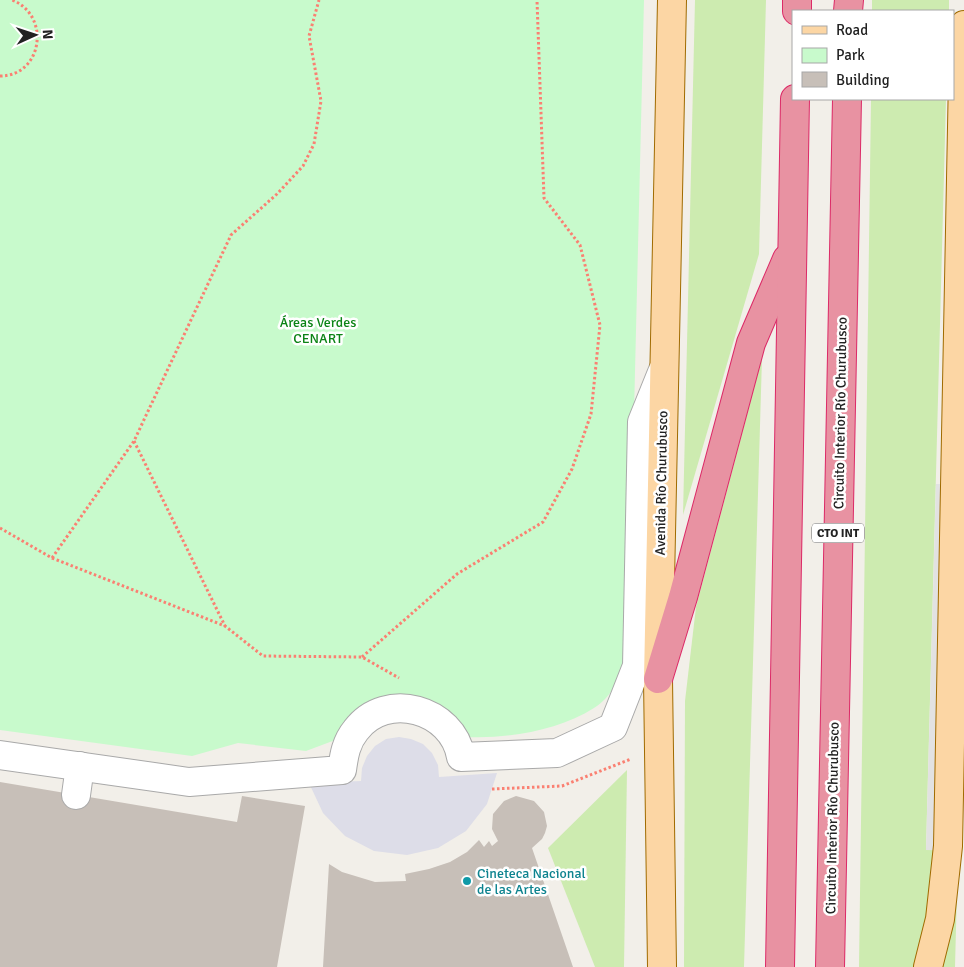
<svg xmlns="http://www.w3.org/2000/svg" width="964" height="967" font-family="Signika,sans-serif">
	<rect width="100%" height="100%" fill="#f2efe9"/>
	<g fill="#cdebb0">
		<path d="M695 0H766L759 254 683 515Z"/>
		<rect x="872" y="0" width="77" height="11"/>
		<path d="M871 99H946L926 849 958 851 955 967H859Z"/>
		<path d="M762 358 744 967H684L685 701 696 607Z"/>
		<path d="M627 770 624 967H595L548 848Z"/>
	</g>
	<path fill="#c8facc" d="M0 0H644L628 661C620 677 611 698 594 708 559 730 509 739 467 737 450 708 434 700 402 695L338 739 306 751 238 743 192 756 0 730Z"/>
	<path fill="#e2e2e2" d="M936 484H964L958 851 926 850Z"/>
	<path fill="#dddde8" d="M399 737 411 739 423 744 432 753 438 765 439 777 497 773 487 804 466 831 438 848 407 855 374 851 345 836 323 813 309 783 361 781 362 768 367 756 375 746 386 739Z"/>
	<g fill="#c7bfb8">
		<path d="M0 782 237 822 242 796 305 806 277 967H0Z"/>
		<path d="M516 796 534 801 544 812 547 826 545 833 542 839 532 848 573 967H323L329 864 342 872 375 882 406 881 405 874 429 869 450 862 467 852 479 840 484 847 489 841 492 846 498 841 492 829 493 814 504 801Z"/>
	</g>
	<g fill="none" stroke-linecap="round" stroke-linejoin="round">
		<defs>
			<g id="minor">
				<path d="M0 755 189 782 342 770C344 755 346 742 356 730 386 690 453 709 461 757L557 753 613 727 637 666 642 422 663 370"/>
				<path d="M76 795 80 766"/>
			</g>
			<g id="major">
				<path d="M662 967 658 679 672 0"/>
				<path d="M928 967 940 919 948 846 964 25"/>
			</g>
			<g id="highway">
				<path d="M797 11V0"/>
				<path d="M848 11 849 0"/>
				<path d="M658 679 683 597 751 343 787 259"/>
				<path d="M780 967 795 99"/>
				<path d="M830 967 847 99"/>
			</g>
		</defs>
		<use href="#minor" stroke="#a9a9a9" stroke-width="30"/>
		<use href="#major" stroke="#a06b00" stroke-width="30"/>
		<use href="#highway" stroke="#dc2a67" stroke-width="30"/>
		<g stroke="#fa8072" stroke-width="3" stroke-dasharray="2.5 2.5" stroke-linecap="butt">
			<path d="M0 76C43 76 51 15 12 0"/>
			<path d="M134 441 225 626"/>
			<path d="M0 528 52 558 225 626 263 656 362 657 399 678"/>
			<path d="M52 558 134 441 231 235 277 194 303 166 314 144 321 101 309 36 319 0"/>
			<path d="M362 657 457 574 543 522 572 469 591 414 600 325 580 245 544 198 537 0"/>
			<path d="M492 789 562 786 631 759"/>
		</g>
		<use href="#minor" stroke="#fff" stroke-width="28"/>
		<use href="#major" stroke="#fcd6a4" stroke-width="28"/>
		<use href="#highway" stroke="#e892a2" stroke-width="28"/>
	</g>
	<circle fill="#0f9aa8" stroke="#fff" stroke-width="2" cx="467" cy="881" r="5"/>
	<g text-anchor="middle" stroke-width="5" stroke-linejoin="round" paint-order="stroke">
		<rect fill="#fff" stroke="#646464" stroke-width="1" x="812" y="523.5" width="52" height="19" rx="4"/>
		<g font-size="12" font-weight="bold" fill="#222">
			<text x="838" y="537">CTO INT</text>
		</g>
		<g font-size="14" fill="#0c8416" stroke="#fff">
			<text x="318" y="327">Áreas Verdes<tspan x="318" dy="16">CENART</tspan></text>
		</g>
		<g font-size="14" fill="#222" stroke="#fff">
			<text transform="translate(840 413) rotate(-89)" y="5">Circuito Interior Río Churubusco</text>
			<text transform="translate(661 483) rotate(-89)" y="5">Avenida Río Churubusco</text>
			<text transform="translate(832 818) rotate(-89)" y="5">Circuito Interior Río Churubusco</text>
		</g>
		<g font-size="14" fill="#0d838f" stroke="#fff" text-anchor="start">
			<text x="477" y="878">Cineteca Nacional<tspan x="477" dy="16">de las Artes</tspan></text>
		</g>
	</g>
	<rect x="792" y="10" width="162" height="90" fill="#ffffff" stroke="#a7a7a7"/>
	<rect x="802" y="26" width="25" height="8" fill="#fcd6a4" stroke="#a7a7a7"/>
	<text x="836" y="35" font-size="15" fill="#222222">Road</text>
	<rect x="802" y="48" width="25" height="15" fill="#c8facc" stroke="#a7a7a7"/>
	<text x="836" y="60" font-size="15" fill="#222222">Park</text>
	<rect x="802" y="72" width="25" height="15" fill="#c7bfb8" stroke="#a7a7a7"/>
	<text x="836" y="85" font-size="15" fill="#222222">Building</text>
	<g transform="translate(35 35) rotate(87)" stroke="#ffffff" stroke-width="4" paint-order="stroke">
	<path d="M0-4L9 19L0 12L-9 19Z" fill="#222222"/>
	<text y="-8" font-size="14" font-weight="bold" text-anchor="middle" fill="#222222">N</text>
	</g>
</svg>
